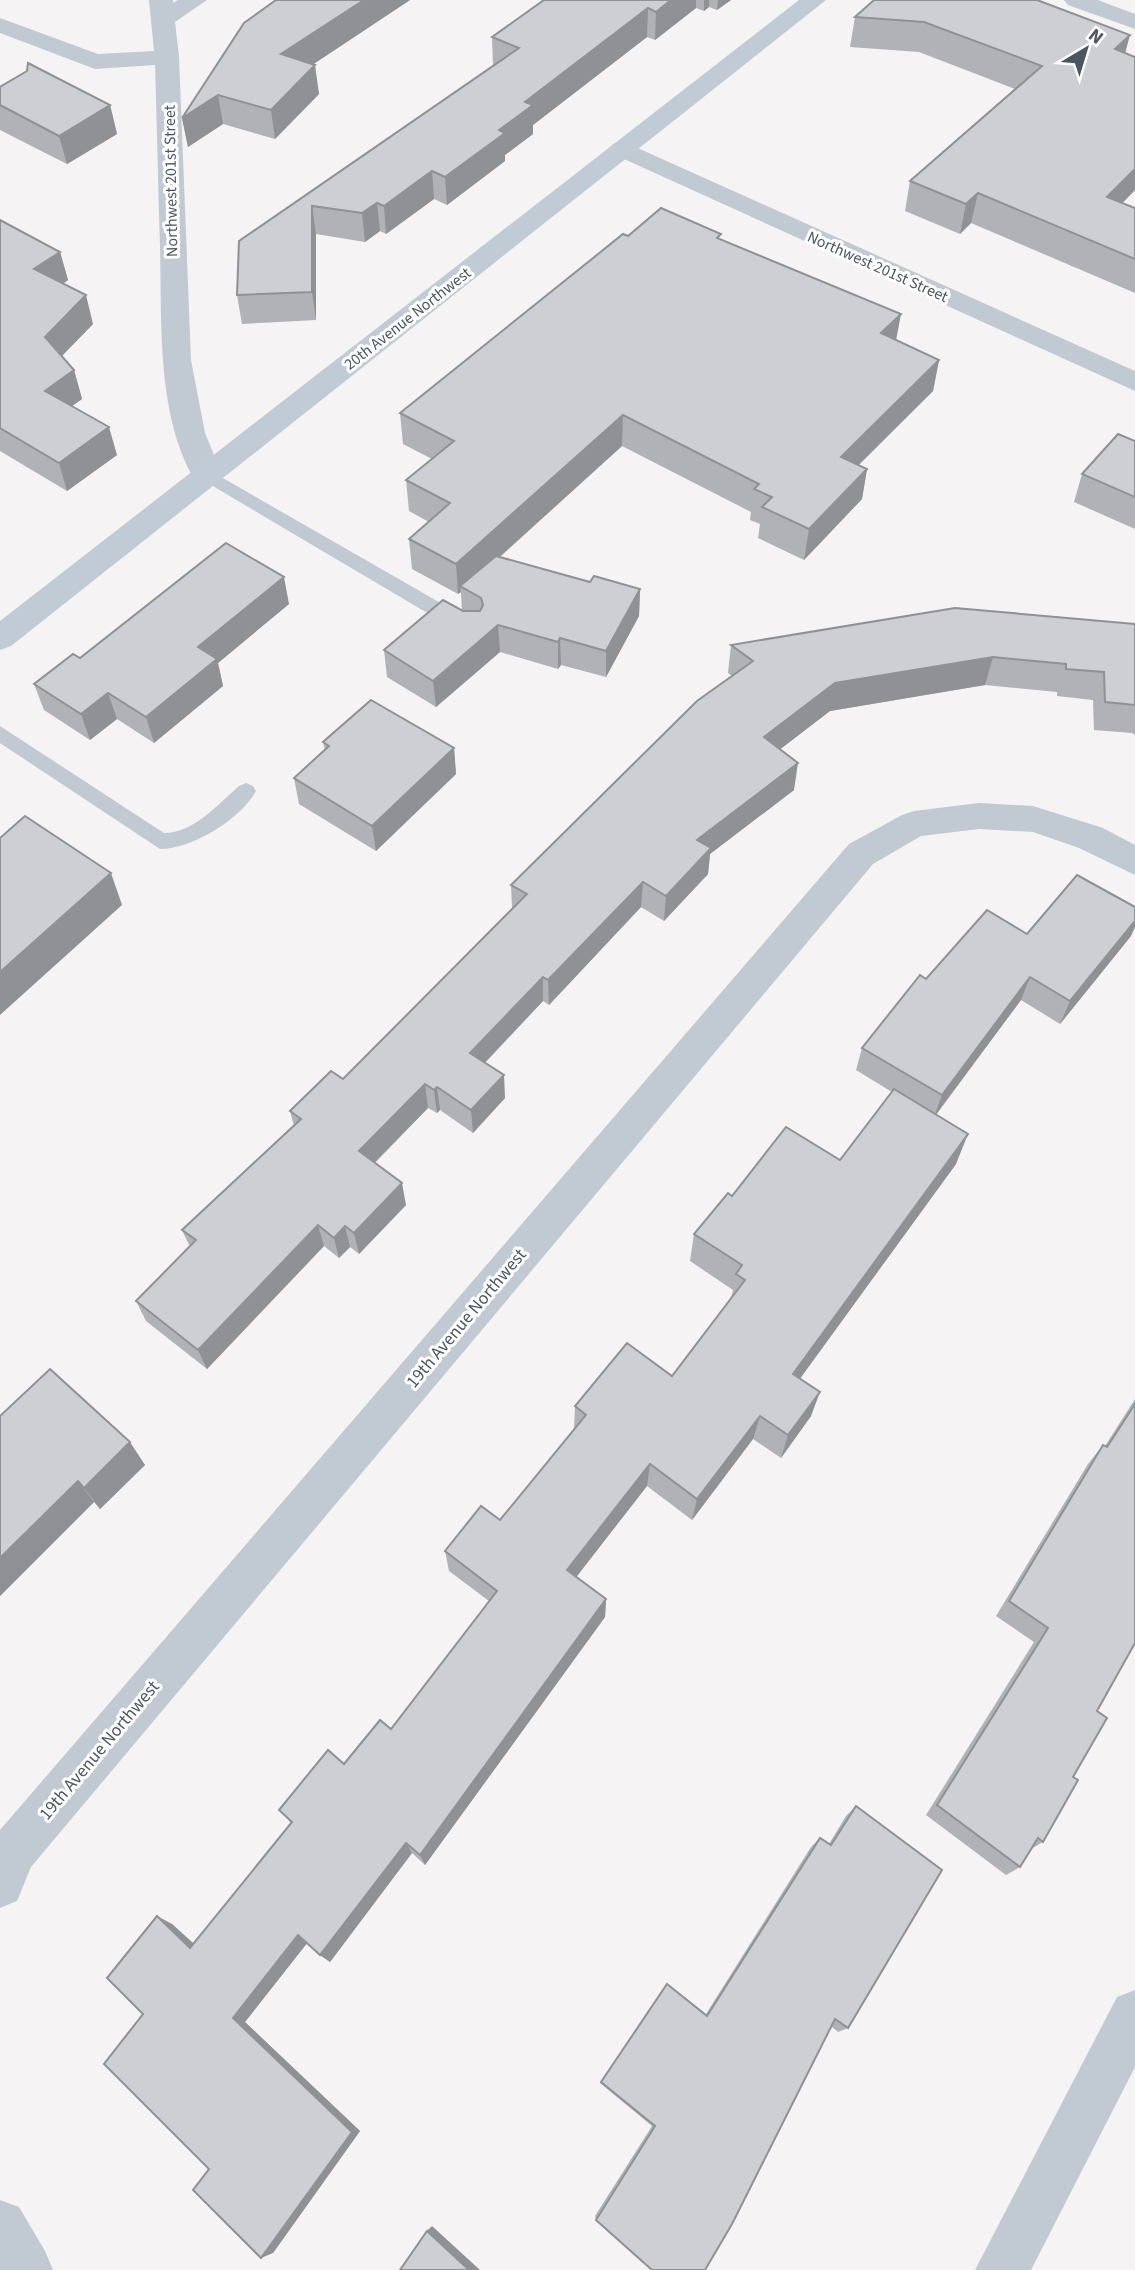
<svg xmlns="http://www.w3.org/2000/svg" width="1135" height="2270" font-family="'Source Sans 3',sans-serif">
	<rect width="100%" height="100%" fill="#f5f3f3"/>
	<g fill="none" stroke-linecap="round" stroke-linejoin="round">
		<g fill="#c1cad2" fill-rule="evenodd">
			<path d="M207 469 465 617 467 622 465 627H451L201 479 198 475Z"/>
			<path d="M0 726 164 833C194 833 218 804 239 786L246 783 253 786 256 791C241 819 192 849 160 849L0 743Z"/>
		</g>
		<g fill="#c1cad2" fill-rule="evenodd">
			<path d="M149 0H173V3L178 0H207L175 22 179 57 191 360 205 433 222 475 218 482 207 485 196 482C156 417 162 321 160 247 158 186 157 126 155 65L95 69 0 33V18L98 54 154 51Z"/>
			<path d="M1064 0H1098L1135 14V29L1068 5Z"/>
			<path d="M622 141 1135 371V391L613 154 609 149 613 144Z"/>
			<path d="M979 803 1033 806 1103 828 1135 845V875L1079 848 1033 832 979 829 921 836 873 864 31 1867 17 1901 0 1908V1830L849 844 902 815 914 811Z"/>
			<path d="M1135 1990V2067L1031 2270H975L1117 1997Z"/>
			<path d="M0 2200 19 2207 45 2251 53 2270H0Z"/>
		</g>
		<path fill="#c1cbd6" fill-rule="evenodd" d="M799 0H826L11 646 0 650V621Z"/>
	</g>
	<g fill="#b0b2b7">
		<path d="M276 0H410L312 65 319 94 275 139 223 124 188 147 182 118Z"/>
		<path d="M544 0H731L717 10 709 7 704 11 696 8 655 40 647 37 533 125V134L505 155V161L447 205 434 199 386 234 380 231 365 242 316 234V320L242 324 237 295 239 241 493 66 492 37Z"/>
		<path d="M874 0 1125 53 1135 57V190L1122 203 1135 208V293L971 223 960 234 905 211 910 181 1015 89 919 52 850 47 855 17Z"/>
		<path d="M0 87 110 105 117 134 67 164 0 130Z"/>
		<path d="M0 220 60 252 68 280 63 284 93 324 62 356 74 370 82 399 72 406 117 455 67 491 0 451Z"/>
		<path d="M628 236 721 240 896 340 939 360 933 391 859 465 867 469 862 499 804 560 758 538 760 524 750 520 751 512 622 446 500 557 590 582 640 589 639 616 606 677 561 665 558 669 500 652 436 707 387 677 384 650 462 611 461 592 458 594 412 569 409 539 429 522 409 511 406 480 432 459 403 444 400 413Z"/>
		<path d="M1135 441V529L1074 502 1082 474Z"/>
		<path d="M289 604 218 663 223 686 154 743 117 719 90 740 44 710 34 684 80 658Z"/>
		<path d="M1135 624V735L1132 733 1094 730 1093 700 1057 696V692L985 685 830 711 780 749 794 790 710 854 708 874 664 921 641 907 549 1005 543 1001 485 1063 505 1098 473 1133 440 1110 437 1113 428 1108 375 1163 406 1205 359 1254 350 1247 339 1258 324 1246 207 1369 146 1321 136 1301 190 1247 182 1230 294 1126 290 1111 343 1079 512 908 511 885 732 676 728 673 731 645Z"/>
		<path d="M323 742 454 748 456 774 376 851 299 804 294 778 325 750Z"/>
		<path d="M1027 934 1131 936 1060 1024 1021 1000 936 1115 956 1164 800 1378 811 1416 781 1458 753 1439 692 1520 647 1486 576 1577 606 1599 605 1617 425 1865 412 1853 330 1962 320 1955 307 1943 245 2022 360 2131 273 2253 209 2169 143 2014 172 1924 194 1944 291 1823 279 1810 391 1729 489 1601 449 1571 445 1551 500 1520 574 1430 575 1406 672 1376 731 1298 733 1290 690 1261 694 1234 732 1196 840 1160 892 1092 856 1070 862 1048 926 979Z"/>
		<path d="M50 1369 145 1465 100 1509 94 1502 0 1596Z"/>
		<path d="M1135 1399V1643L1097 1711 1043 1842 1031 1849 1020 1867 1006 1875 926 1815 1034 1642 996 1616 1088 1464 1103 1445 1105 1446Z"/>
		<path d="M856 1806 848 2028 838 2032 831 2026 596 2220 595 2216 652 2126 600 2083 667 1984 706 2014 811 1847 820 1838 829 1844 846 1816Z"/>
	</g>
	<g fill="#909195">
		<path d="M364 0H410L285 83 281 54Z"/>
		<path d="M671 0H696V8L655 40 656 12Z"/>
		<path d="M704 0H709V7L704 11Z"/>
		<path d="M718 0H731L717 10Z"/>
		<path d="M648 8 647 37 533 125V134L505 155V161L447 205 445 177 525 102Z"/>
		<path d="M1130 35 1122 65 1115 49Z"/>
		<path d="M315 65 319 94 275 139 271 110Z"/>
		<path d="M218 95 223 124 188 147 182 118Z"/>
		<path d="M110 105 117 134 67 164 59 136Z"/>
		<path d="M1135 169V190L1099 227 1107 197Z"/>
		<path d="M432 171 434 199 386 234 384 206Z"/>
		<path d="M978 193 971 223 960 234 966 204Z"/>
		<path d="M377 203 380 231 365 242 362 213Z"/>
		<path d="M312 206 316 234V320L312 292Z"/>
		<path d="M60 252 68 280 43 297 34 269Z"/>
		<path d="M86 295 93 324 53 365 45 337Z"/>
		<path d="M901 314 895 346 881 333Z"/>
		<path d="M939 360 933 391 836 487 841 457Z"/>
		<path d="M74 370 82 399 54 419 45 391Z"/>
		<path d="M623 415 622 446 465 588 460 586 461 592 458 594 456 564Z"/>
		<path d="M109 427 117 455 67 491 59 463Z"/>
		<path d="M867 469 862 499 804 560 809 529Z"/>
		<path d="M284 577 289 604 218 663 223 686 154 743 146 717 198 647Z"/>
		<path d="M640 589 639 616 606 677V651Z"/>
		<path d="M498 625 500 652 436 707 433 681Z"/>
		<path d="M560 638 561 665 558 669V642Z"/>
		<path d="M993 657 985 685 830 711 761 764 764 737 835 683Z"/>
		<path d="M108 693 117 719 90 740 81 714Z"/>
		<path d="M454 748 456 774 376 851 372 826Z"/>
		<path d="M798 763 794 790 710 854 708 874 664 921 666 896 697 840Z"/>
		<path d="M111 873 122 905 0 1015V972Z"/>
		<path d="M643 882 641 907 549 1005 548 980Z"/>
		<path d="M1135 921V927L1131 936 1060 1024 1070 1001Z"/>
		<path d="M543 977V1001L472 1076 470 1053Z"/>
		<path d="M1030 977 1021 1000 934 1117 942 1095Z"/>
		<path d="M504 1075 505 1098 473 1133 471 1110Z"/>
		<path d="M425 1084 428 1108 364 1173 359 1151Z"/>
		<path d="M437 1087 440 1110 437 1113 434 1090Z"/>
		<path d="M968 1134 956 1164 786 1398 793 1374Z"/>
		<path d="M402 1183 406 1205 359 1254 354 1233Z"/>
		<path d="M318 1225 324 1246 207 1369 198 1350Z"/>
		<path d="M345 1226 350 1247 339 1258 334 1238Z"/>
		<path d="M820 1392 811 1416 781 1458 788 1435Z"/>
		<path d="M760 1416 753 1439 692 1520 697 1499Z"/>
		<path d="M130 1442 145 1465 100 1509 84 1488Z"/>
		<path d="M650 1464 647 1486 567 1589V1570Z"/>
		<path d="M78 1481 94 1502 0 1596V1558Z"/>
		<path d="M606 1599 605 1617 425 1865 420 1855Z"/>
		<path d="M406 1843 412 1853 330 1962 320 1955Z"/>
		<path d="M157 1916 172 1924 205 1954 190 1948Z"/>
		<path d="M298 1935 308 1942 245 2022 360 2131 273 2253 261 2258 233 2018Z"/>
		<path d="M432 2226 480 2270H469L427 2231Z"/>
	</g>
	<g fill="#cdcfd5" stroke="#909195" stroke-width="2">
		<path d="M276 0H364L281 54 315 65 271 110 218 95 182 118 244 23Z"/>
		<path d="M544 0H671L656 12 648 8 525 102 533 105 499 130 505 133 445 177 432 171 384 206 377 203 362 213 312 206V292L237 295 239 241 519 48 492 37Z"/>
		<path d="M874 0H1037L1130 35 1115 49 1135 57V169L1107 197 1135 208V259L978 193 966 204 910 181 1042 66 924 22 855 17Z"/>
		<path d="M28 63 110 105 59 136 0 105V87L27 71Z"/>
		<path d="M661 208 721 234 717 238 901 314 881 333 939 360 841 457 867 469 809 529 762 507 772 497 754 489 759 484 623 415 456 564 409 539 450 503 406 480 454 441 400 413 623 234 628 236Z"/>
		<path d="M0 220 60 252 34 269 86 295 45 337 74 370 45 391 109 427 59 463 0 428Z"/>
		<path d="M1118 434 1135 441V497L1082 474Z"/>
		<path d="M226 543 284 577 198 647 217 659 146 717 108 693 81 714 34 684 73 654 80 658Z"/>
		<path d="M496 556 590 582 594 576 640 589 606 651 560 638 558 642 498 625 433 681 384 650 443 600 463 611H480L483 605 481 598 460 586Z"/>
		<path d="M955 608 1135 624V705L1105 702 1104 672 1066 669V664L993 657 835 683 764 737 798 763 697 840 711 848 666 896 643 882 548 980 543 977 470 1053 504 1075 471 1110 437 1087 434 1090 425 1084 359 1151 402 1183 354 1233 345 1226 334 1238 318 1225 198 1350 136 1301 196 1240 182 1230 301 1119 290 1111 331 1071 343 1079 527 894 511 885 697 701 753 661 731 645Z"/>
		<path d="M371 700 454 748 372 826 294 778 329 746 323 742Z"/>
		<path d="M25 816 111 873 0 972V838Z"/>
		<path d="M1077 875 1135 907V921L1070 1001 1030 977 942 1095 862 1048 920 975 926 979 987 910 1027 934Z"/>
		<path d="M894 1089 968 1134 793 1374 820 1392 788 1435 760 1416 697 1499 650 1464 567 1570 606 1599 420 1855 406 1843 320 1955 298 1935 233 2018 352 2132 261 2258 193 2190 209 2169 104 2064 143 2014 107 1978 157 1916 190 1948 292 1822 279 1810 328 1750 344 1764 380 1720 391 1729 497 1591 445 1551 481 1506 500 1520 586 1415 575 1406 627 1343 672 1376 745 1280 736 1274 742 1265 694 1234 728 1193 732 1196 786 1127 840 1160Z"/>
		<path d="M50 1369 130 1442 84 1488 78 1481 0 1558V1416Z"/>
		<path d="M1135 1404V1643L1097 1711 1107 1718 1073 1777 1078 1780 1043 1842 1038 1838 1020 1867 937 1805 1048 1628 1009 1601 1103 1445 1107 1447Z"/>
		<path d="M856 1806 942 1870 848 2028 835 2019 732 2224 705 2270H652L596 2220 655 2126 601 2082 667 1984 707 2016 820 1838 831 1845Z"/>
		<path d="M427 2231 469 2270H400Z"/>
	</g>
	<g text-anchor="middle" stroke-width="6" stroke-linejoin="round" paint-order="stroke">
		<g font-size="16" fill="#4a5661" stroke="#fff">
			<text transform="translate(170 181) rotate(-91)" y="6">Northwest 201st Street</text>
			<text transform="translate(878 266) rotate(24)" y="6">Northwest 201st Street</text>
			<text transform="translate(407 318) rotate(-38)" y="6">20th Avenue Northwest</text>
		</g>
		<g font-size="18" fill="#4a5661" stroke="#fff">
			<text transform="translate(466 1318) rotate(-50)" y="6">19th Avenue Northwest</text>
			<text transform="translate(99 1750) rotate(-50)" y="6">19th Avenue Northwest</text>
		</g>
	</g>
	<g transform="translate(1086 49) rotate(38)" stroke="#ffffff" stroke-width="5" paint-order="stroke">
	<path d="M0-5L12 26L0 18L-12 26Z" fill="#4a5661"/>
	<text y="-10" font-size="19" font-weight="bold" text-anchor="middle" fill="#4a5661">N</text>
	</g>
</svg>
